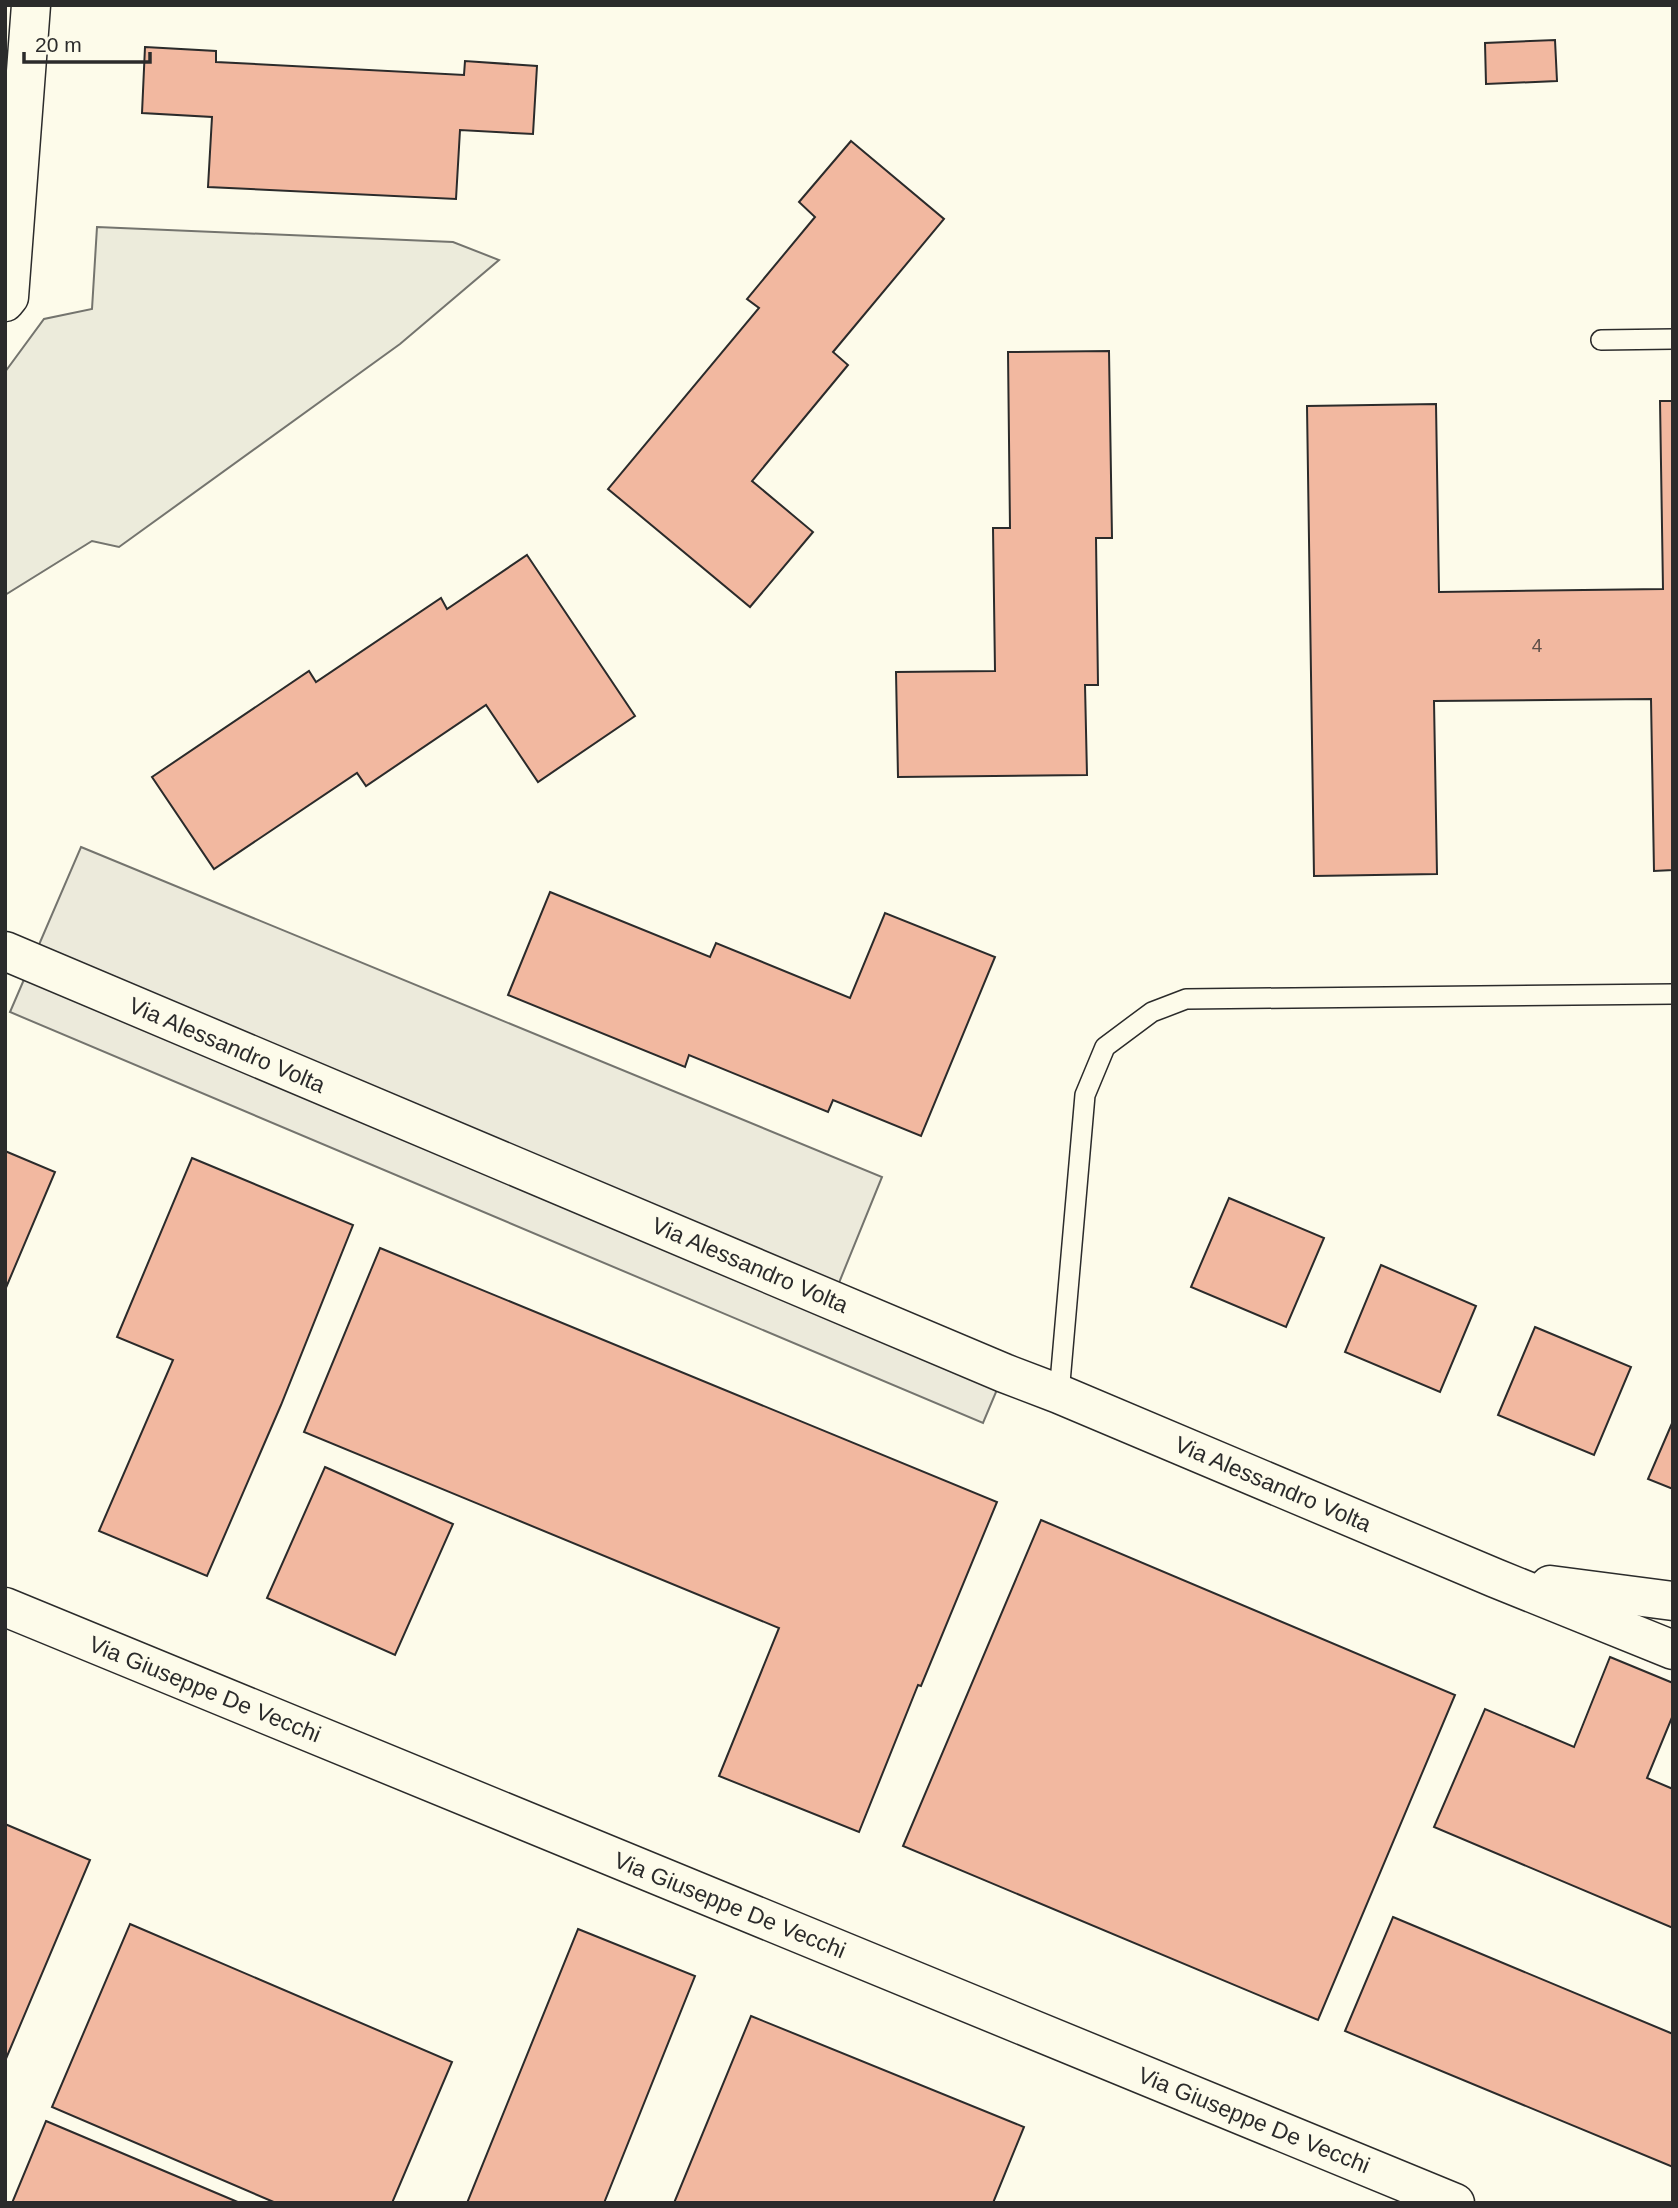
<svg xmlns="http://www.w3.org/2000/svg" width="1678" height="2208" font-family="Helvetica,sans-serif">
	<rect width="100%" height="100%" fill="#fdfbea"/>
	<path fill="#ecebdb" stroke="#74746e" stroke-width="2" d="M97 227 453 242 499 260 400 344 119 547 92 541 5 595V372L44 319 92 309Z"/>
	<path fill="#eceadb" stroke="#74746e" stroke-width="2" d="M81 847 882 1177 832 1300 1004 1373 983 1423 10 1012Z"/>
	<g fill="#f2b8a0" stroke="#2b2b2b" stroke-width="2">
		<path d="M1555 40 1557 81 1486 84 1485 43Z"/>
		<path d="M145 47 216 51V62L464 75 465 61 537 66 533 134 460 130 456 199 208 187 212 117 142 113Z"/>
		<path d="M851 141 944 219 833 352 848 365 752 481 813 532 750 607 608 489 759 308 747 299 815 217 799 202Z"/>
		<path d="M1109 351 1112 538H1096L1098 685H1085L1087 775 898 777 896 672 995 671 993 528H1010L1008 352Z"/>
		<path d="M1660 401H1673V870L1654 871 1651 699 1434 701 1437 874 1314 876 1307 406 1436 404 1439 592 1663 589Z"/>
		<path d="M527 555 635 716 538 782 486 705 366 786 357 773 214 869 152 777 309 671 316 682 441 598 447 609Z"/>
		<path d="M550 892 710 957 716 943 850 998 885 913 995 957 921 1136 833 1100 828 1112 689 1055 685 1067 508 995Z"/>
		<path d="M5 1151 55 1172 5 1290Z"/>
		<path d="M192 1158 353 1225 281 1405 207 1576 99 1531 173 1360 117 1337Z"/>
		<path d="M1229 1198 1324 1238 1286 1327 1191 1287Z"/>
		<path d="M380 1248 997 1502 921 1686 918 1685 859 1832 719 1776 779 1628 304 1432Z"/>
		<path d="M1381 1265 1476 1306 1440 1392 1345 1352Z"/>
		<path d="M1535 1327 1631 1367 1594 1455 1498 1415Z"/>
		<path d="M1673 1421V1489L1648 1479Z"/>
		<path d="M325 1467 453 1524 395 1655 267 1598Z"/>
		<path d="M1041 1520 1455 1695 1318 2020 903 1846Z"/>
		<path d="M1610 1657 1673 1683V1715L1647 1778 1673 1789V1928L1434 1827 1485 1709 1574 1747Z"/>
		<path d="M5 1824 90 1860 5 2061Z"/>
		<path d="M1393 1917 1673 2034V2167L1345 2031Z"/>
		<path d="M130 1924 452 2062 392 2203H276L52 2107Z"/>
		<path d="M578 1929 695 1976 604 2203H467Z"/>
		<path d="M751 2016 1024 2127 993 2203H674Z"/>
		<path d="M46 2121 240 2203H12Z"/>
	</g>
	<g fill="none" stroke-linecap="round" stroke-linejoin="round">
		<defs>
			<g id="service">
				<path d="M1601 340 1673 339"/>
				<path d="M1059 1394 1085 1095 1105 1047 1152 1012 1186 999 1673 994"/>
			</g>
			<g id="minor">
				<path d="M5 302 9 297 31 5"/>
				<path d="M5 951 1004 1373 1059 1394 1495 1578 1673 1650"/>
				<path d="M1550 1585 1673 1601"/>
				<path d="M5 1607 1455 2203"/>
			</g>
		</defs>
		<use href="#service" stroke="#2b2b2b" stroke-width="22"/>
		<use href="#minor" stroke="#2b2b2b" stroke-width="41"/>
		<use href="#service" stroke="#fdfbea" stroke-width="19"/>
		<use href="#minor" stroke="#fdfbea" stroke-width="38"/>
	</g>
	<g text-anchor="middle" stroke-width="5" stroke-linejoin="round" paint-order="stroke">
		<g font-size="19" fill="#5d4e48">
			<text x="1537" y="652">4</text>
		</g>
		<g font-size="23" fill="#2b2b2b" stroke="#fdfbea">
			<text transform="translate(227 1045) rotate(23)" y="8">Via Alessandro Volta</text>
			<text transform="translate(750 1265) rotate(23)" y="8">Via Alessandro Volta</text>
			<text transform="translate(1273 1484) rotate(23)" y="8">Via Alessandro Volta</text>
			<text transform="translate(205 1689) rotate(22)" y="8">Via Giuseppe De Vecchi</text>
			<text transform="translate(730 1905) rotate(22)" y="8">Via Giuseppe De Vecchi</text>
			<text transform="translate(1254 2120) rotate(22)" y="8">Via Giuseppe De Vecchi</text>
		</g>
	</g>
	<rect width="1678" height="2208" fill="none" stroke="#2b2b2b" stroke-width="14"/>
	<path d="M24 52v10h126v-10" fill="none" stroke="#2b2b2b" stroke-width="3.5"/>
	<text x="35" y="52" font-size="21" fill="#2b2b2b" stroke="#fdfbea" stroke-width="5" paint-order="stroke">20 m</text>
</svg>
